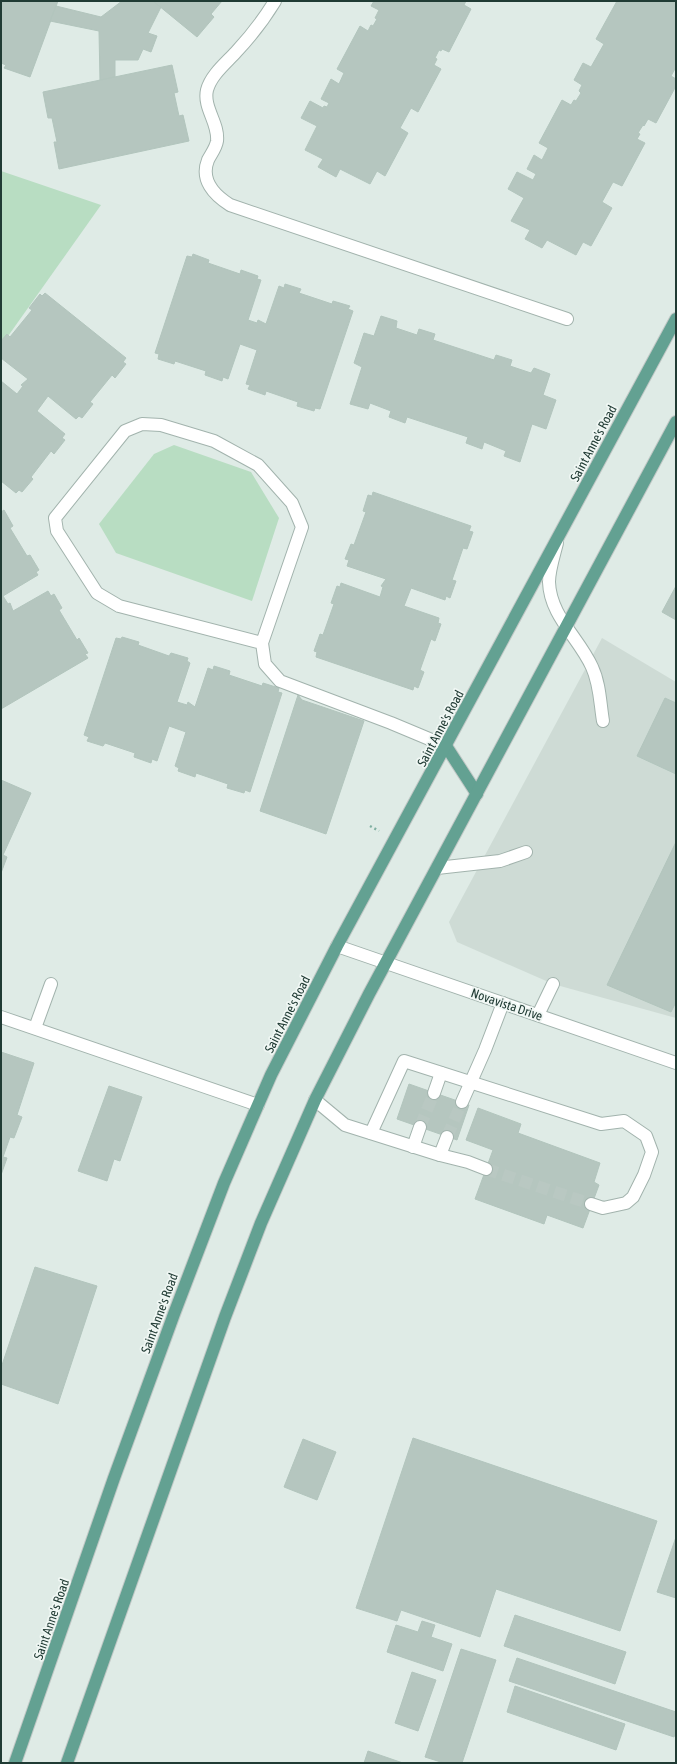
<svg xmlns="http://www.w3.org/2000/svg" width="677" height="1764" font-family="'Asap Condensed',sans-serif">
	<rect width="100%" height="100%" fill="#dfebe6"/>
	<path fill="#cedbd5" d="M602 638 676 682V1018L553 984 457 942 449 922Z"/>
	<g fill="#b8ddc2">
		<path d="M1 171 101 205 1 346Z"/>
		<path d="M174 445 251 472 279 518 252 601 116 553 99 524 154 454Z"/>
	</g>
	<g fill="#b5c6bf" stroke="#b2c5bd">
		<path d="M1 1H58L30 77 4 68 6 65 1 63Z"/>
		<path d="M122 1H153L161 7 148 33 157 36 151 52 143 49 138 60H115V77L100 81 99 31 50 21 56 6 101 17Z"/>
		<path d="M153 1H222L211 14 214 17 197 37Z"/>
		<path d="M374 1H466L464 5 471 9 449 52 442 49 441 51 439 50 435 58 437 59 434 65 441 69 418 112 411 108 400 128 408 133 385 176 377 171 370 184 340 169 336 177 318 167 323 159 305 150 317 126 301 118 310 101 323 108 324 106 327 107 329 103 321 99 331 79 339 84 344 73 337 69 360 26 368 31 371 25 373 26 377 19 375 18 379 10 371 6Z"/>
		<path d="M617 1H676V67L671 76 676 79V86L656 123 648 119 644 126 643 125 638 133 640 134 637 139 645 143 622 186 613 182 602 202 612 208 591 246 583 242 576 255 547 240 542 248 525 239 530 230 511 221 524 198 508 189 517 172 533 180 536 174 527 169 534 155 542 160 548 148 539 143 562 100 571 105 574 100 576 101 581 93 579 91 582 85 574 80 583 63 591 67 604 44 596 39Z"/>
		<path d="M172 65 178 92 174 93 179 116 183 115 189 141 59 169 54 142H57L52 118H48L43 92Z"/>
		<path d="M193 254 209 260 208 263 240 274 241 270 258 276 257 279 261 280 248 320 257 323 258 320 266 324 279 286 284 288 285 284 301 289 299 293 332 304 333 301 350 306 348 309 353 311 320 409 315 408 314 411 297 406 298 402 266 391 265 395 248 389 250 385 246 384 257 350 240 344 228 379 223 377 222 381 205 375 206 371 175 361 174 364 158 359 159 354 155 353 187 256 192 257Z"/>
		<path d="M45 293 126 358 123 362 126 364 115 378 112 375 90 402 93 404 82 418 79 416 76 419 48 396 37 411 65 434 62 438 65 440 54 454 51 451 31 477 33 479 22 492 19 490 16 493 1 481V381L17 394 23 386 21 385 28 379 1 358V341L7 334 10 337 32 310 29 308 40 294 42 296Z"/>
		<path d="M381 316 397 321 396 328 417 335 419 329 435 334 433 340 494 360 496 355 512 360 510 366 531 373 534 368 550 374 543 395 556 400 546 429 532 424 520 462 504 456 506 451 484 442 482 449 466 443 468 437 407 417 405 423 389 417 391 411 370 403 368 409 350 404 362 367 354 363 364 333 374 336Z"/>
		<path d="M373 492 471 526 469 531 473 532 467 549 463 548 452 580 456 581 450 598 446 596 445 600 411 588 404 606 439 618 438 623 441 624 435 641 431 639 420 670 424 672 418 688 414 686 413 690 316 657 317 652 314 651 320 634 323 635 334 604 331 603 337 586 340 587 341 583 380 597 383 587 381 586 386 579 347 566 349 560 345 559 351 544 354 545 366 512 363 511 368 495 372 496Z"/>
		<path d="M4 510 13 526 10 528 27 556 30 555 39 570 36 572 38 575 3 596 8 604 10 603 13 611 48 591 51 596 54 594 62 608 59 610 77 640 79 638 88 653 85 654 88 658 1 709V512Z"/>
		<path d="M676 586V620L662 612Z"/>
		<path d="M122 637 139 642 138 645 169 656 171 653 188 658 187 661 190 663 177 702 187 705 188 702 195 707 208 668 213 670 214 666 230 671 229 675 262 686 263 683 279 688 278 692 282 693 250 792 245 790 244 793 227 788 228 784 196 773 195 777 178 771 179 768 175 766 186 732 169 726 157 761 152 759 151 763 134 757 135 753 105 743 103 746 87 741 89 737 84 735 116 638 121 639Z"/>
		<path d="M298 695 302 700 364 721 326 834 260 811Z"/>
		<path d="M665 698 676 703V774L637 756Z"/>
		<path d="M1 780 31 793 3 855 7 857 1 873Z"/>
		<path d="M676 842V1002L671 1012 607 985Z"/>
		<path d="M1 1052 34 1063 17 1115 22 1117 14 1138 10 1137 3 1157 7 1158 1 1175Z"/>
		<path d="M409 1084 469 1105 457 1140 397 1119Z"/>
		<path d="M109 1086 142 1097 120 1161 114 1159 107 1181 78 1171Z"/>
		<path d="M478 1108 521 1124 518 1133 600 1163 594 1182 599 1185 583 1228 547 1215 544 1224 475 1199 493 1150 466 1140Z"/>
		<path d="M35 1267 97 1286 58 1404 1 1384V1368Z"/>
		<path d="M413 1438 657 1521 620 1631 496 1589 480 1637 401 1610 397 1621 356 1608Z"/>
		<path d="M303 1439 336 1452 317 1500 284 1487Z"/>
		<path d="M676 1537V1598L657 1592Z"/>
		<path d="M515 1615 626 1652 615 1684 504 1646Z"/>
		<path d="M422 1621 435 1625 431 1637 452 1644 443 1671 387 1652 396 1625 418 1632Z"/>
		<path d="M461 1649 496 1660 462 1763H444L425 1757Z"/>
		<path d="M517 1658 676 1712V1730L674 1737 509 1681Z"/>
		<path d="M412 1672 436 1680 418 1731 395 1723Z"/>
		<path d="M515 1686 625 1724 616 1750 507 1712Z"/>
		<path d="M368 1751 403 1763H364Z"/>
	</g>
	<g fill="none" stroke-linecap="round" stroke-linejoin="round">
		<g stroke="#b9c8c2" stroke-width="12" stroke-dasharray="12 6" stroke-linecap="butt">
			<path d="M420 1127 434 1093"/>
			<path d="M447 1137 462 1102"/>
			<path d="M486 1169 591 1204"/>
		</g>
		<defs>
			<g id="minor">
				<path d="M275 1C264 19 251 36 236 52 226 63 211 75 207 90 203 108 219 123 217 141 216 148 211 154 208 160 200 180 214 195 230 205L567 319"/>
				<path d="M557 543C554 555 549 570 549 582 550 616 579 638 592 667 600 684 600 703 603 721"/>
				<path d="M262 643 119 606 97 593 57 531 55 518 125 431 142 424 161 425 214 441 258 465 292 503 302 527 262 643 265 664 280 681 391 723 446 746"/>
				<path d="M437 868 500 861 526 852"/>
				<path d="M337 946 676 1063"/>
				<path d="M538 1015 553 984"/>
				<path d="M1 1017 258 1105"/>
				<path d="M35 1028 51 984"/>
				<path d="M434 1093 441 1073"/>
				<path d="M315 1100 345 1125 440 1155 447 1137"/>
				<path d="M462 1102 485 1050 503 1003"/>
				<path d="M371 1133 404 1061 601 1124 624 1121 646 1136 652 1152 644 1175 633 1197 626 1203 603 1208 591 1204"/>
				<path d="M413 1147 420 1127"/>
				<path d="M440 1155 468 1162 486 1169"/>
			</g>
			<g id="major">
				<path d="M446 746 477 794"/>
				<path d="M15 1763 114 1478 174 1314 224 1183 271 1075 337 946 676 319"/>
				<path d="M67 1763 225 1317 261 1223 315 1100 369 994 676 422"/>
			</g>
		</defs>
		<use href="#minor" stroke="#a2b3ad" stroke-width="14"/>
		<use href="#major" stroke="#c1c8c6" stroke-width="14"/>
		<path stroke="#7fafa1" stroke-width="2.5" stroke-dasharray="2 3" stroke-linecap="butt" d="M370 826 379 831"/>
		<use href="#minor" stroke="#fff" stroke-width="12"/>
		<use href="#major" stroke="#63a192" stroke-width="12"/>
	</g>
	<g text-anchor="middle" stroke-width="3.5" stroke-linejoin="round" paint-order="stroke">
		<g font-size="13" fill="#203b34" stroke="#f0f7f4">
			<text transform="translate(593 443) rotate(-62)" y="5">Saint Anne's Road</text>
			<text transform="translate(440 728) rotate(-62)" y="5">Saint Anne's Road</text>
			<text transform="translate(507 1004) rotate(19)" y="5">Novavista Drive</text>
			<text transform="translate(287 1014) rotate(-63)" y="5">Saint Anne's Road</text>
			<text transform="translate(159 1313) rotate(-70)" y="5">Saint Anne's Road</text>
			<text transform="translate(51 1619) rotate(-71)" y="5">Saint Anne's Road</text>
		</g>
	</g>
	<rect width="677" height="1764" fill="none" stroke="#203b34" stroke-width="4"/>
</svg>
